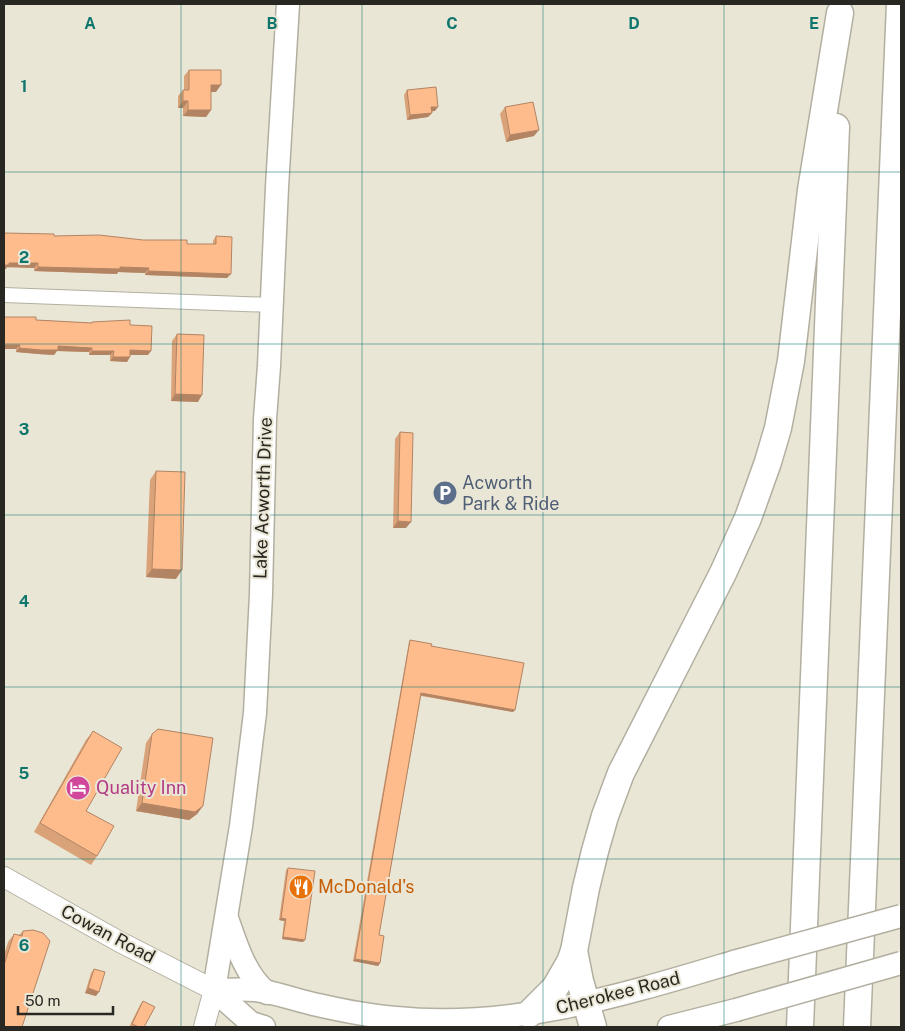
<svg xmlns="http://www.w3.org/2000/svg" width="905" height="1031" font-family="'Public Sans',sans-serif">
	<rect width="100%" height="100%" fill="#eae6d6"/>
	<g fill="none" stroke-linecap="round" stroke-linejoin="round">
		<defs>
			<path id="street" d="M4 295 271 305"/>
			<path id="secondary" d="M4 877 120 942 214 990 204 1027"/>
			<g id="primary">
				<path d="M227 918C236 944 245 975 267 993"/>
				<path d="M214 990 241 826 255 713 261 594 265 419 269 366 277 187 288 4"/>
				<path d="M214 990C227 990 242 989 255 990 276 992 297 1001 318 1005 344 1011 370 1016 396 1018 513 1030 626 994 737 961"/>
				<path d="M214 990 251 1023 264 1027"/>
				<path d="M669 1027 736 1010"/>
			</g>
			<g id="highway">
				<path d="M574 951 580 981 593 1027"/>
				<path d="M529 1014 555 988 570 962 574 951 586 888 595 851 605 816 621 773 723 573 748 518 768 462 778 428 791 361 811 190 840 13"/>
				<path d="M800 1027 836 127"/>
				<path d="M857 1027 900 4"/>
			</g>
		</defs>
		<use href="#street" stroke="#b3afa0" stroke-width="16"/>
		<use href="#secondary" stroke="#b3afa0" stroke-width="22"/>
		<use href="#primary" stroke="#b3afa0" stroke-width="25"/>
		<use href="#highway" stroke="#b3afa0" stroke-width="29"/>
		<use href="#street" stroke="#fff" stroke-width="14"/>
		<use href="#secondary" stroke="#fff" stroke-width="20"/>
		<use href="#primary" stroke="#fff" stroke-width="22"/>
		<use href="#highway" stroke="#fff" stroke-width="26"/>
		<defs>
			<g id="primary-bridge">
				<path d="M737 961 901 916"/>
				<path d="M736 1010 901 963"/>
			</g>
		</defs>
		<use href="#primary-bridge" stroke="#b3afa0" stroke-width="25" stroke-linecap="butt"/>
		<use href="#primary-bridge" stroke="#fff" stroke-width="22"/>
	</g>
	<g fill="#daa279">
		<path d="M189 70 216 92H211V110L206 117 183 116V108H178V96L183 90H184V76Z"/>
		<path d="M407 90 435 111H431L432 113 428 117 407 120 404 95Z"/>
		<path d="M505 107 534 136 506 142 500 114Z"/>
		<path d="M54 236 187 244H213V241L216 236 227 278 145 275V273L118 272 117 274 34 271V268L7 267 6 269H4Z"/>
		<path d="M36 320 91 323 92 322 130 325 148 355H130L127 362 110 361V355H89V352L57 351 54 355 38 354 16 352V349Z"/>
		<path d="M177 334 198 402 171 401 172 341Z"/>
		<path d="M400 432 406 528H393L395 439Z"/>
		<path d="M156 471 176 579 146 577 150 480Z"/>
		<path d="M410 640 431 646 515 710 513 712 421 696 379 935 380 963 378 966 353 961 409 642Z"/>
		<path d="M93 731 86 811 97 856 91 865 34 832 86 740Z"/>
		<path d="M152 734 203 806 197 814 189 820 136 811 146 743Z"/>
		<path d="M288 868 303 942 282 939 284 921 279 920 286 870Z"/>
		<path d="M23 931 4 1027V955L8 942 14 934 19 935Z"/>
		<path d="M94 969 96 996 85 993 91 973Z"/>
		<path d="M143 1001 144 1027H129L140 1005Z"/>
	</g>
	<g fill="#b28463">
		<path d="M211 85H221L216 92H206Z"/>
		<path d="M183 101H188L183 108H178Z"/>
		<path d="M431 107H438L435 111 428 112Z"/>
		<path d="M188 110H211L206 117 183 116Z"/>
		<path d="M432 113 428 117 407 120 410 115Z"/>
		<path d="M539 130 534 136 506 142 510 135Z"/>
		<path d="M9 263H38L34 268 7 267 6 269H4V265Z"/>
		<path d="M38 267H120L149 268 145 273 118 272 117 274 34 271Z"/>
		<path d="M148 271 231 274 227 278 145 275Z"/>
		<path d="M4 345H20L16 349H4Z"/>
		<path d="M58 346 92 348 89 352 57 351 54 355 38 354 16 352 19 348Z"/>
		<path d="M130 350 151 351 148 355H127Z"/>
		<path d="M92 351H114L110 355H89Z"/>
		<path d="M113 357H130L127 362 110 361Z"/>
		<path d="M175 394 202 395 198 402 171 401Z"/>
		<path d="M398 521 411 522 406 528H393Z"/>
		<path d="M152 569 182 570 176 579 146 577Z"/>
		<path d="M421 693 515 710 513 712 419 695Z"/>
		<path d="M142 803 203 806 197 814 189 820 136 811Z"/>
		<path d="M281 918 286 919 284 921 279 920Z"/>
		<path d="M283 937 305 940 303 942 282 939Z"/>
		<path d="M355 959 380 963 378 966 353 961Z"/>
		<path d="M88 988 99 992 96 996 85 993Z"/>
	</g>
	<g fill="#febc8d" stroke="#b28463">
		<path d="M189 70H221V85H211V110H188V101H183V90H189Z"/>
		<path d="M436 87 438 107H431L432 113 410 115 407 90Z"/>
		<path d="M533 102 539 130 510 135 505 107Z"/>
		<path d="M4 233 54 234V236L99 235 143 240H187V244H216V236L232 237 231 274 148 271 149 268 120 267V269L38 267V263H9V265H4Z"/>
		<path d="M4 317H36V320L92 323V322L130 320V325L152 326 151 351 130 350V357H113L114 351H92V348L58 346V350H41L19 348 20 345H4Z"/>
		<path d="M177 334 204 335 202 395 175 394Z"/>
		<path d="M400 432 413 433 411 522 398 521Z"/>
		<path d="M156 471 185 472 182 570 152 569Z"/>
		<path d="M410 640 432 644 431 646 524 663 515 710 421 693 379 935 384 936 380 963 355 959Z"/>
		<path d="M158 729 213 738 203 806 195 812 142 803 152 734Z"/>
		<path d="M93 731 122 748 86 811 114 826 97 856 40 823Z"/>
		<path d="M288 868 315 871 305 940 283 937 286 919 281 918Z"/>
		<path d="M33 930 43 933 50 941 22 1027H4V965L14 934 22 936 23 931Z"/>
		<path d="M94 969 105 972 99 992 88 988Z"/>
		<path d="M143 1001 155 1007 144 1027H139L132 1024Z"/>
	</g>
	<path fill="none" stroke="#0f766e" stroke-width="1" stroke-opacity="0.55" d="M181 4V1027M362 4V1027M543 4V1027M724 4V1027M4 172H901M4 344H901M4 515H901M4 687H901M4 859H901"/>
	<defs>
		<symbol id="parking-disc" viewBox="-11 -11 22 22"><circle r="9.5" fill="#5c6f8a" stroke="#eae6d6"/><path d="M-3.5-5.5H1a3.5 3.5 0 0 1 0 7H-1V5.5H-3.5ZM-1-3.4V-.6H.8a1.4 1.4 0 0 0 0-2.8Z" fill="#fff"/></symbol>
		<symbol id="hotel-disc" viewBox="-11 -11 22 22"><circle r="9.5" fill="#d1479c" stroke="#eae6d6"/><path d="M-6-4.5h1.5V1H6V5H4.5V3h-9V5H-6ZM-4 0a1.8 1.8 0 1 1 3.6 0ZM.5 0V-2.5h3Q6-2.5 6 0Z" fill="#fff"/></symbol>
		<symbol id="restaurant-disc" viewBox="-11 -11 22 22"><circle r="9.5" fill="#e8710a" stroke="#eae6d6"/><path d="M-5-6h1v4h1v-4h1v4h1v-4h1v5L-1.5 .5V6h-2V.5L-5-1ZM5-6V6H3V1.5H1.5Q1.5-4 5-6Z" fill="#fff"/></symbol>
	</defs>
	<g fill-rule="evenodd">
		<use href="#parking-disc" x="431" y="479" width="28" height="28"/>
		<use href="#hotel-disc" x="64" y="774" width="28" height="28"/>
		<use href="#restaurant-disc" x="287" y="873" width="28" height="28"/>
	</g>
	<g text-anchor="middle" stroke-width="4" stroke-linejoin="round" paint-order="stroke">
		<g font-size="18" fill="#4e5e75" stroke="#eae6d6" text-anchor="start">
			<text x="462" y="489">Acworth<tspan x="462" dy="21">Park &amp; Ride</tspan></text>
		</g>
		<g font-size="18" fill="#292721" stroke="#eae6d6">
			<text transform="translate(263 498) rotate(-88)" y="6">Lake Acworth Drive</text>
			<text transform="translate(108 934) rotate(28)" y="6">Cowan Road</text>
			<text transform="translate(618 993) rotate(-14)" y="6">Cherokee Road</text>
		</g>
		<g font-size="18" fill="#b23c85" stroke="#eae6d6" text-anchor="start">
			<text x="96" y="794">Quality Inn</text>
		</g>
		<g font-size="18" fill="#c56008" stroke="#eae6d6" text-anchor="start">
			<text x="318" y="893">McDonald's</text>
		</g>
	</g>
	<g font-size="16" text-anchor="middle" font-weight="bold" fill="#0f766e" stroke="#eae6d6" stroke-width="4" stroke-linejoin="round" paint-order="stroke">
		<text x="90" y="29">A</text>
		<text x="272" y="29">B</text>
		<text x="452" y="29">C</text>
		<text x="634" y="29">D</text>
		<text x="814" y="29">E</text>
		<text x="24" y="92">1</text>
		<text x="24" y="263">2</text>
		<text x="24" y="435">3</text>
		<text x="24" y="607">4</text>
		<text x="24" y="779">5</text>
		<text x="24" y="951">6</text>
	</g>
	<rect width="905" height="1031" fill="none" stroke="#292721" stroke-width="10"/>
	<path d="M18 1006v8h95v-8" fill="none" stroke="#292721" stroke-width="2.5"/>
	<text x="25" y="1006" font-size="15" fill="#292721" stroke="#eae6d6" stroke-width="4" paint-order="stroke">50 m</text>
</svg>
